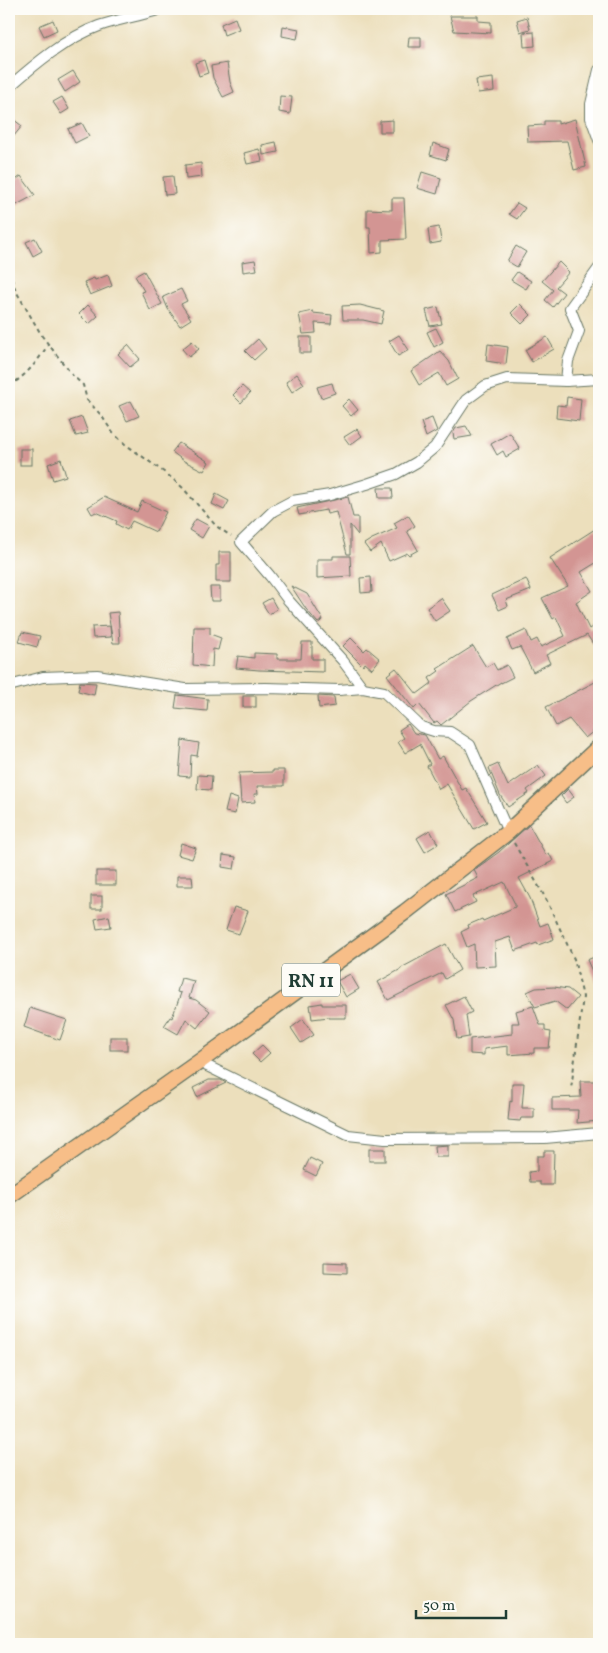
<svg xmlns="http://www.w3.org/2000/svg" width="608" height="1653" font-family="Vollkorn,serif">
	<rect width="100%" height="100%" fill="#fdfcf7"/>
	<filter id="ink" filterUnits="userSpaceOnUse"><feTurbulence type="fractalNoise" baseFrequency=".02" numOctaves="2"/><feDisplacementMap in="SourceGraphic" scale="10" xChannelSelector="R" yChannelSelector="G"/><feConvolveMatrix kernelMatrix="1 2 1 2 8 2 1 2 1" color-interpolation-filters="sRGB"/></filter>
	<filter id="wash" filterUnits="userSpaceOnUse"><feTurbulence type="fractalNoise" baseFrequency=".0096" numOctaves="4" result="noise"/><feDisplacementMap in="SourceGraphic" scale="20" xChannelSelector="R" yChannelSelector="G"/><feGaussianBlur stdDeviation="1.12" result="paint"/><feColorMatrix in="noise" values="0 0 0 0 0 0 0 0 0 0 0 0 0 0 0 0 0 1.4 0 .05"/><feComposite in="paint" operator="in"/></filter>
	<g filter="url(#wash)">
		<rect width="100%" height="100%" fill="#ecdfbc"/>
		<g id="blocks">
			<g fill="#d39593">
				<path d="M450 16H478V21L491 22V33L454 31Z"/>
				<path d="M527 17 530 29 520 32 517 20Z"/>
				<path d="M235 18 239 29 224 35 221 24Z"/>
				<path d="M53 20 57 30 44 36 39 26Z"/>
				<path d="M283 26 299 29 297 39 282 36Z"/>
				<path d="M534 32 535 46 524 47 523 33Z"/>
				<path d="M409 37H421V47H408Z"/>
				<path d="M204 60 208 73 199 76 195 63Z"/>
				<path d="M227 63 230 82 234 92 223 97 213 78 211 66Z"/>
				<path d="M73 71 80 82 65 92 58 80Z"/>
				<path d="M493 78 494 91 478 93 476 80Z"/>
				<path d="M280 96 292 97 290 114 279 112Z"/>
				<path d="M62 97 69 109 61 114 53 102Z"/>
				<path d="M13 119 22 126 9 142V124Z"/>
				<path d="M575 119 586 167 574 170 567 141 528 142 527 126 544 125V121H558V124Z"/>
				<path d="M393 120V132H380V121Z"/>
				<path d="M82 123 89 136 75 143 68 129Z"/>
				<path d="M276 142 278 152 263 155 262 145Z"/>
				<path d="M433 143 449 149 446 160 430 155Z"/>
				<path d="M259 149 262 161 247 164 244 153Z"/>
				<path d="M201 163 202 177 186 179 185 165Z"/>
				<path d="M422 172 441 178 437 194 417 188Z"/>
				<path d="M21 176 35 195 9 209V185Z"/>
				<path d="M173 176 175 194 165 195 163 177Z"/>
				<path d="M392 198H404L406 239 382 240V252L371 253 370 227H367V209L392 210Z"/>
				<path d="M517 203 525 208 517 219 509 214Z"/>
				<path d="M439 227 441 242 430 244 428 229Z"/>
				<path d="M35 238 42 251 33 256 26 242Z"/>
				<path d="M516 246 526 252 517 267 507 261Z"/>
				<path d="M255 260 257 270 243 272 242 262Z"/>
				<path d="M559 262 569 272 556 287 564 293 553 307 545 300 553 290 542 281Z"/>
				<path d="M144 271 162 304 150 310 141 292 144 291 135 276Z"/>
				<path d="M517 272 531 281 526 289 511 280Z"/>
				<path d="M108 275 112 286 90 295 84 282 94 278 95 280Z"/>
				<path d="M181 289 187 301 181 304 191 319 180 326 168 309 163 297Z"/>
				<path d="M520 304 531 315 522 324 511 313Z"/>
				<path d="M88 305 98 316 89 324 79 314Z"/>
				<path d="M360 305 384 311 381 324 363 320H343L342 306Z"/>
				<path d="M438 307 442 324 430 326 426 310Z"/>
				<path d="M313 311V313L332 315 331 324 315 323 316 333 303 334 299 314Z"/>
				<path d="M436 328 443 342 434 347 427 332Z"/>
				<path d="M399 335 409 350 398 356 389 341Z"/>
				<rect x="300" y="337" width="11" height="16"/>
				<path d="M547 337 554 349 532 362 525 350Z"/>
				<path d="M258 339 266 349 254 360 245 351Z"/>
				<path d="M192 341 199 349 189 357 182 349Z"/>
				<path d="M488 344 508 347 506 364 486 361Z"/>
				<path d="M128 345 140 359 130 367 118 354Z"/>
				<path d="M440 351 449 361 458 379 446 386 439 373 419 385 411 371Z"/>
				<path d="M297 374 304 384 292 392 286 382Z"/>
				<path d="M332 383 335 393 321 398 317 387Z"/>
				<path d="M242 386 250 393 241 403 233 395Z"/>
				<path d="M567 397 581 399 579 421 556 418 557 405 566 406Z"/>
				<path d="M349 399 358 410 351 416 342 406Z"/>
				<path d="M131 401 139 416 127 421 119 406Z"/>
				<path d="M82 417 88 433 76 436 70 421Z"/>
				<path d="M432 418 437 431 426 437 421 422Z"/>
				<path d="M466 426 472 436 454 439 453 433 456 428Z"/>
				<path d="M357 429 362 436 350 445 344 437Z"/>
				<path d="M510 433 520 449 506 457 503 451 497 455 491 444Z"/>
				<path d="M179 443 209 462 204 471 184 461 172 452Z"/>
				<rect x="20" y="449" width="12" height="16"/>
				<path d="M61 459 66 476 53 480 48 464Z"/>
				<path d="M378 488H392L393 498H379Z"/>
				<path d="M216 494 229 501 224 510 212 504Z"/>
				<path d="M104 497 137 512 142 501 166 512 156 532 132 521 127 530 116 524 117 521 96 512 92 514 88 507Z"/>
				<path d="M348 497 353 517H358V535L350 525V554H347L336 512 327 514 326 510 299 515 297 508Z"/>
				<path d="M408 515 415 526 407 531 418 550 409 555 407 553 389 561 381 544 370 552 364 544 372 539 397 528 394 523Z"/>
				<path d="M196 519 209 526 202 538 189 530Z"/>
				<path d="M595 529 599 535V561L581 572 592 591 576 602 589 629 599 622V653L587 635 546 655 550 663 533 672 520 647 512 650 507 639 526 630 531 642 537 639 541 647 565 636 556 617 553 619 542 598 568 586 550 558Z"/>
				<path d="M219 552H231V582H216V565H219Z"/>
				<path d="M333 556H350L351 576 317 578V559H333Z"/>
				<path d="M371 577 372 592 361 593 360 578Z"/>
				<path d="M526 579 531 590 506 600 508 606 499 610 492 595Z"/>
				<path d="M291 586 307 594 323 620 318 623 306 609Z"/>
				<path d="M210 587H220V601H211Z"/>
				<path d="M271 598 277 609 269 614 262 603Z"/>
				<path d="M441 598 450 611 435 621 427 608Z"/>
				<path d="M118 612 120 643H113L108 613Z"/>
				<path d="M110 626 111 637 93 638 92 627Z"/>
				<path d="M194 627H210V634L221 638 218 650 213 649 212 667 193 665Z"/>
				<path d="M22 632 40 636 37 647 19 642Z"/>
				<path d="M351 638 364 651 367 648 380 659 372 669 365 663 363 666 343 646Z"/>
				<path d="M302 642H312V659H323V672L259 670 236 668 238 656 254 658V653L277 654V659H301Z"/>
				<path d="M473 646 486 667 493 663 497 670 507 665 513 677 501 683V682L471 701 441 725 437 721 434 723 419 704 414 709 387 675 396 668 417 694 432 683 429 678 439 671 437 669Z"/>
				<path d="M599 680V727L585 738 569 719 556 726 546 707Z"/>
				<path d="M80 682 96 683 94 695 78 691Z"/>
				<path d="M177 695 208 699 207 711 175 708Z"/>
				<rect x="243" y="696" width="13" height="11"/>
				<path d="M318 696 334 697 335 706 319 708Z"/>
				<path d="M408 724 414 733 425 735 438 759 443 756 462 790 466 788 487 822 474 829 447 784 439 789 427 766 430 764 420 744 405 753 398 742 404 738 399 730Z"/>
				<path d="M182 740 199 743 197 756 191 755 190 777 179 776Z"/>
				<path d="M498 764 508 786 538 765 546 776 527 790 529 793 508 807 500 795 489 768Z"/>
				<path d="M273 770H284V786H257L258 794H254L255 802 241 803 239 773 273 772Z"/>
				<path d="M198 775 212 776 211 790 197 789Z"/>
				<path d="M568 789 574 797 566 803 561 796Z"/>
				<path d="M229 796 238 799 235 814 225 812Z"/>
				<path d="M529 825 546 855 549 853 553 861 519 878 530 898 540 926 548 923 554 939 538 945 537 943 515 951 510 937 495 942 496 966 475 967 474 944 467 947 461 932 469 928 468 925 482 919 483 921 515 907V904L504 882 473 896 476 902 455 912 446 894 478 878 474 870 499 852Z"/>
				<path d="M430 830 438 844 425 852 417 838Z"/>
				<path d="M181 843 196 848 192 859 178 855Z"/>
				<path d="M223 855 236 857 234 869 222 867Z"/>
				<rect x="96" y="871" width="20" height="14"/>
				<path d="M177 876H192L193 886H177Z"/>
				<rect x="91" y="896" width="11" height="13"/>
				<path d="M234 907 248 911 239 934 226 930Z"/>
				<path d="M109 916 111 927 97 929 95 919Z"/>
				<path d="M446 944 460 970 445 979 442 973 388 1000 378 982 401 969V968Z"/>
				<path d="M599 955V987L587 960Z"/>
				<path d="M350 974 359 989 346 997 337 981Z"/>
				<path d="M181 978 194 981 189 998 196 1000 210 1011 197 1028 186 1019 178 1034 164 1026 170 1017 172 1018 181 993 177 992Z"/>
				<path d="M554 987 568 989 578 997 567 1010 555 1001 535 1007 527 992 536 988Z"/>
				<path d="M464 996 472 1012 466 1015 469 1037 457 1039 454 1020 446 1005Z"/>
				<path d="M322 1003V1005H346V1018H329V1017L312 1019 310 1005Z"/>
				<path d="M533 1006 540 1025H545V1031L551 1032 549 1048H534V1053L508 1055V1046L484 1049V1055L470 1054V1039L512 1034V1023H519L516 1011Z"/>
				<path d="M30 1008 67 1020 60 1040 24 1027Z"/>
				<path d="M303 1019 314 1035 301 1043 291 1028Z"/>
				<rect x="110" y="1037" width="17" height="13"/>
				<path d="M262 1045 270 1053 260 1062 252 1054Z"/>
				<path d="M209 1080H221L226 1083 197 1097 193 1088Z"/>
				<path d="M580 1081H599V1121L577 1123 578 1110H552V1098L581 1097Z"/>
				<path d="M512 1083H524L522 1108H534V1118H521L520 1121 508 1120 510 1101 512 1102Z"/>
				<path d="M448 1145V1157H436L435 1146Z"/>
				<rect x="369" y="1149" width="16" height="12"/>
				<path d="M544 1151H554L553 1185H540V1182H530L529 1172 537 1171V1156H544Z"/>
				<path d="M310 1158 322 1164 316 1176 304 1170Z"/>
				<path d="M324 1262 347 1263V1273L324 1272Z"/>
			</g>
		</g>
	</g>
	<g filter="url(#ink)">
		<use href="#blocks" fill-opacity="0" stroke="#677664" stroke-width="1"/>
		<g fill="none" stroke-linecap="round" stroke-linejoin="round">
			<defs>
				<g id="minor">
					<path d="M599 70 591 104V118L599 140"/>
					<path d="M9 87C35 64 66 38 99 26 119 19 140 16 160 9"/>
					<path d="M566 381 599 379"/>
					<path d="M9 686 43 677 97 675 185 689 266 688 339 690 363 688 384 692 421 727 434 731 450 732 470 745 508 832"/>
					<path d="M363 688 343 661 288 600 270 576 241 542 273 511 292 501 330 495 367 484 396 474 417 462 435 447 466 400 485 386 507 379 566 381 568 361 579 331 570 308 599 268"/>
					<path d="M199 1062 348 1135 385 1139 545 1138 599 1133"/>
				</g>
				<path id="primary" d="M9 1196 199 1062 405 912 508 832 599 747"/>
			</defs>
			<use href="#minor" stroke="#677664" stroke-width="12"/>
			<use href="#primary" stroke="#677664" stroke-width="18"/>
			<g stroke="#677664" stroke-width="2" stroke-dasharray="4 4" stroke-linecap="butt">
				<path d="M9 271 16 291 42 336 73 376 83 385 87 400 101 415 113 433 125 444 168 475 183 488 216 526 231 536"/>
				<path d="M9 386C27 375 37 362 48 345"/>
				<path d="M514 843 546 899 574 959 583 997 571 1089"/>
			</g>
			<use href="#minor" stroke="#fff" stroke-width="10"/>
			<use href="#primary" stroke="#f7be88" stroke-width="15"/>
		</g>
	</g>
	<g text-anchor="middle" stroke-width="5" stroke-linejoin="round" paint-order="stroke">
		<rect fill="#fdfcf7" stroke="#62766e" stroke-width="1" x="282" y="963.5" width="58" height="33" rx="4"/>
		<g font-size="19" font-weight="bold" fill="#1f3d34">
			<text x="311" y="987">RN 11</text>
		</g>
	</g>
	<rect width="608" height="1653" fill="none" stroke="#fdfcf7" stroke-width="30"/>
	<path d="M416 1610v8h90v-8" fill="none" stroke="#1f3d34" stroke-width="2.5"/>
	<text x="423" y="1610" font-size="15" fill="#1f3d34" stroke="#fdfcf7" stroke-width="4" paint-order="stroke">50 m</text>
</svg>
